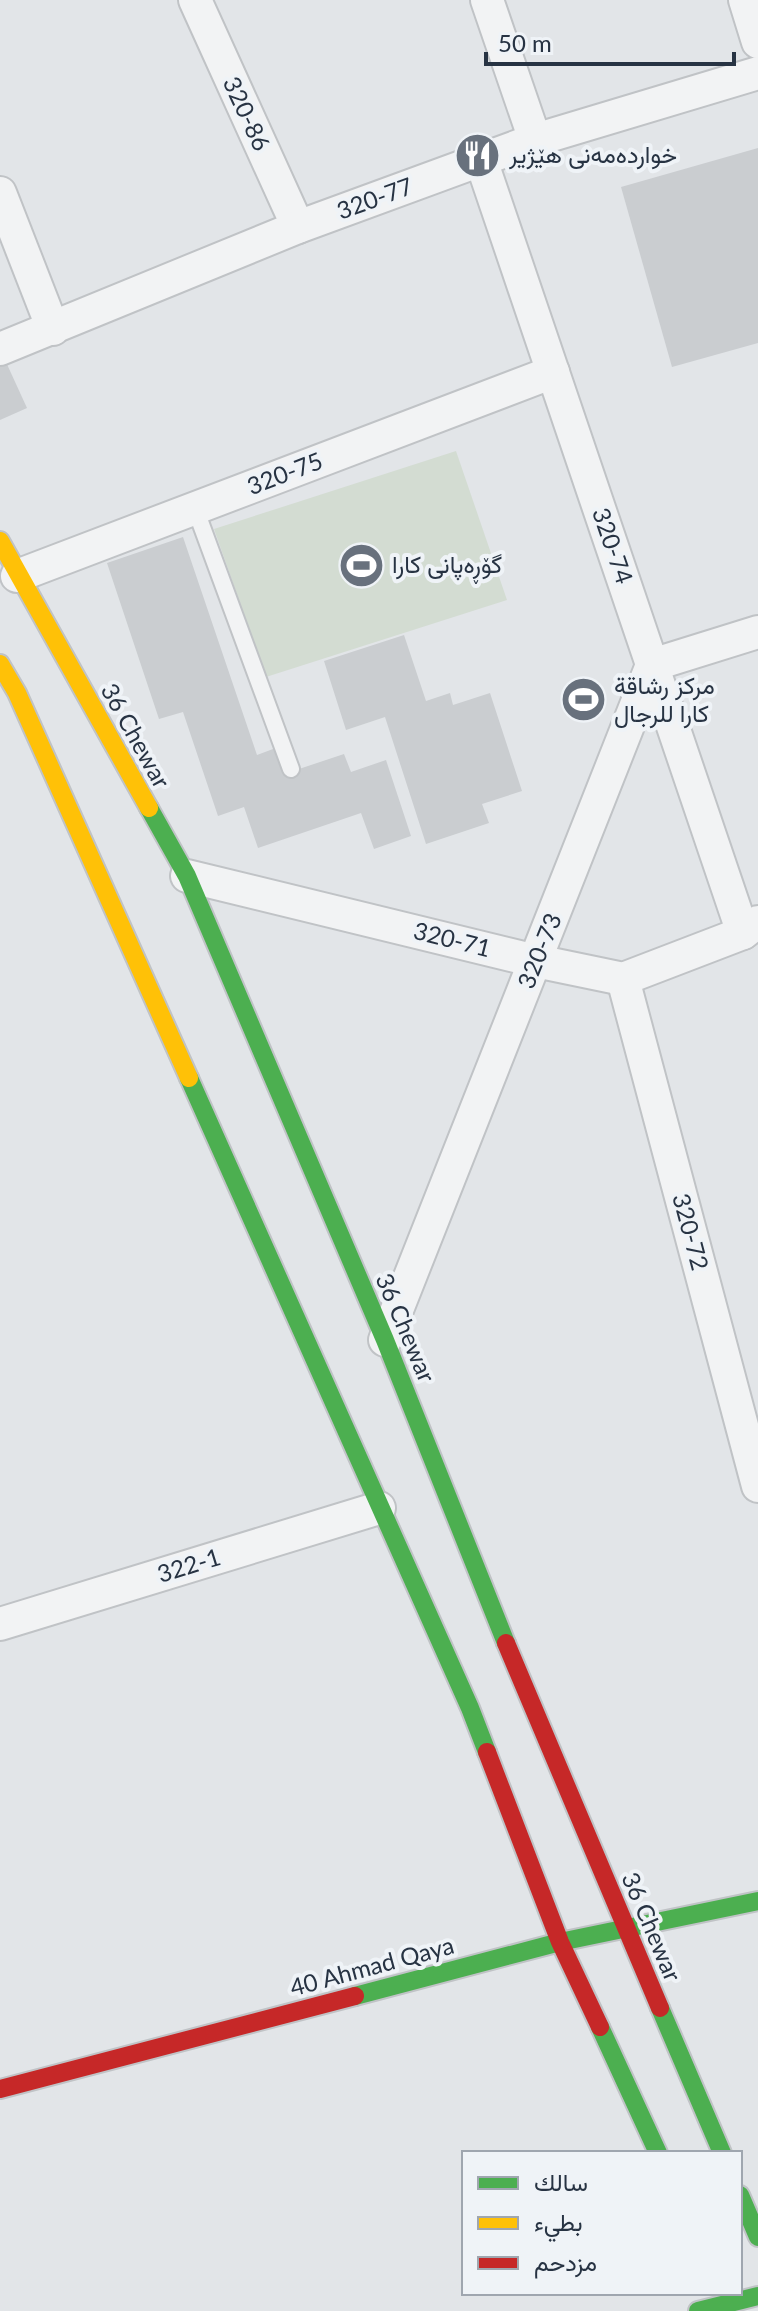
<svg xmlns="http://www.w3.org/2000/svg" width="758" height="2311" font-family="Lato,Vazirmatn,sans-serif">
	<rect width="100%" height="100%" fill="#e2e5e8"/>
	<path fill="#d3dcd2" d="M456 451 507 600 266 677 214 529Z"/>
	<g fill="#cacdd0">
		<path d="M758 148V343L672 367 621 187Z"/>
		<path d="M0 349 27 408 0 420Z"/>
		<path d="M183 537 257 755 281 746 290 772 344 754 351 772 386 760 411 836 374 849 361 813 258 848 244 807 218 816 183 712 159 719 107 563Z"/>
		<path d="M404 635 426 701 450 693 453 705 490 693 522 791 482 804 489 823 426 844 385 717 346 730 324 661Z"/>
	</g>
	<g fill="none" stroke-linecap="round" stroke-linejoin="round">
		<defs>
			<path id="lane" d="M195 508 291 769"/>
			<g id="street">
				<path d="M195 0 298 227"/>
				<path d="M487 0 535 140"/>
				<path d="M745 0 758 42"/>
				<path d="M481 160 743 933"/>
				<path d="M0 193 53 329"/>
				<path d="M0 349 298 227 535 140 758 73"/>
				<path d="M17 576 553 372"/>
				<path d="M187 876 536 961 623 979 743 933 758 922"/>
				<path d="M623 979 758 1486"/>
				<path d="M385 1340 652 665 758 632"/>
				<path d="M0 1624 379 1508"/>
			</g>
			<g id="fast">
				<path d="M149 808 187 876 385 1340 506 1643"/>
				<path d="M189 1078 470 1708 487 1752"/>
				<path d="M355 1996 560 1942 758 1901"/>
				<path d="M660 2008 722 2153"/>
				<path d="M600 2027 658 2153"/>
				<path d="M740 2195 758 2237"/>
				<path d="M698 2311 758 2296"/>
			</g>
			<g id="slow">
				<path d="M0 541 149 808"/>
				<path d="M0 664 17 693 189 1078"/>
			</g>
			<g id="jam">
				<path d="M506 1643 660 2008"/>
				<path d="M487 1752 560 1942 600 2027"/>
				<path d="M0 2089 355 1996"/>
			</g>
		</defs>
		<use href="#lane" stroke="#c0c3c6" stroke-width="20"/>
		<use href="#street" stroke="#c0c3c6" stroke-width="36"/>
		<use href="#fast" stroke="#c0c3c6" stroke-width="22"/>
		<use href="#slow" stroke="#c0c3c6" stroke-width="22"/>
		<use href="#jam" stroke="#c0c3c6" stroke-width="22"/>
		<use href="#lane" stroke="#f2f3f4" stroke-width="16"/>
		<use href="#street" stroke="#f2f3f4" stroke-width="32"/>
		<use href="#fast" stroke="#4caf50" stroke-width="18"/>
		<use href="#slow" stroke="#ffc107" stroke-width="18"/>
		<use href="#jam" stroke="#c62828" stroke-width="18"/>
	</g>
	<defs>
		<symbol id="restaurant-disc" viewBox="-11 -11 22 22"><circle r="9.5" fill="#68717d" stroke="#eff3f7"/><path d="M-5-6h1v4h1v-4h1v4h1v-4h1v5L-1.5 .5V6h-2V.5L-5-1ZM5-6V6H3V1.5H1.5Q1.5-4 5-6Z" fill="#fff"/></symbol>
		<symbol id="stadium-disc" viewBox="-11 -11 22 22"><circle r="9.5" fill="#68717d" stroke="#eff3f7"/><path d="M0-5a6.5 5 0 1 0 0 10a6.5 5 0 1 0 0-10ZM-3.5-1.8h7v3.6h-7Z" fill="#fff"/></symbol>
	</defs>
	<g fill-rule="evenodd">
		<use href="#restaurant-disc" x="452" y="130" width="51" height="51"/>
		<use href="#stadium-disc" x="336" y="540" width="51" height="51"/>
		<use href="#stadium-disc" x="558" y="674" width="51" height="51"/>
	</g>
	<g text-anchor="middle" stroke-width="8" stroke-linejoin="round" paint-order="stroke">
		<g font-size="24" fill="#273343" stroke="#eff3f7">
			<text transform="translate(246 114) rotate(65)" y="8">320-86</text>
			<text transform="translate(375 199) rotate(-20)" y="8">320-77</text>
			<text transform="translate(285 474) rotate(-21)" y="8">320-75</text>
			<text transform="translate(612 546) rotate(71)" y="8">320-74</text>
			<text transform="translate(135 736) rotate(61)" y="8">36 Chewar</text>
			<text transform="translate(452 940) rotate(14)" y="8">320-71</text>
			<text transform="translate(540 951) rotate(-68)" y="8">320-73</text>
			<text transform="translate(690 1232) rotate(75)" y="8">320-72</text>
			<text transform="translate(405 1328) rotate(67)" y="8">36 Chewar</text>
			<text transform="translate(189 1566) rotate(-17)" y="8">322-1</text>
			<text transform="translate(651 1927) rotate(67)" y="8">36 Chewar</text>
			<text transform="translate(372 1967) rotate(-15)" y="8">40 Ahmad Qaya</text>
		</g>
		<g font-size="24" fill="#273343" stroke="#eff3f7" text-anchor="start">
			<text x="509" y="163">خواردەمەنی هێژیر</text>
			<text x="392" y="573">گۆڕەپانی کارا</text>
			<text x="614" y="694">مركز رشاقة<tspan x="614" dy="28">كارا للرجال</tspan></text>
		</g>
	</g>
	<rect x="462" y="2151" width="280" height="144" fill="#eff3f7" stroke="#9fa6af" stroke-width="2"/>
	<rect x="478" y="2177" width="40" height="12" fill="#4caf50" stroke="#9fa6af" stroke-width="2"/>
	<text x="534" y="2191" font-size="24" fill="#273343">سالك</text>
	<rect x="478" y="2217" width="40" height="12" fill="#ffc107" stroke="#9fa6af" stroke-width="2"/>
	<text x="534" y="2231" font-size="24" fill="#273343">بطيء</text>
	<rect x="478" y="2257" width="40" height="12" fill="#c62828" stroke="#9fa6af" stroke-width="2"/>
	<text x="534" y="2271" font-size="24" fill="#273343">مزدحم</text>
	<path d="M486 52v12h248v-12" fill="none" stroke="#273343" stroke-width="4"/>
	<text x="498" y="52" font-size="24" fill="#273343" stroke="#eff3f7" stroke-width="6" paint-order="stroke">50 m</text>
</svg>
